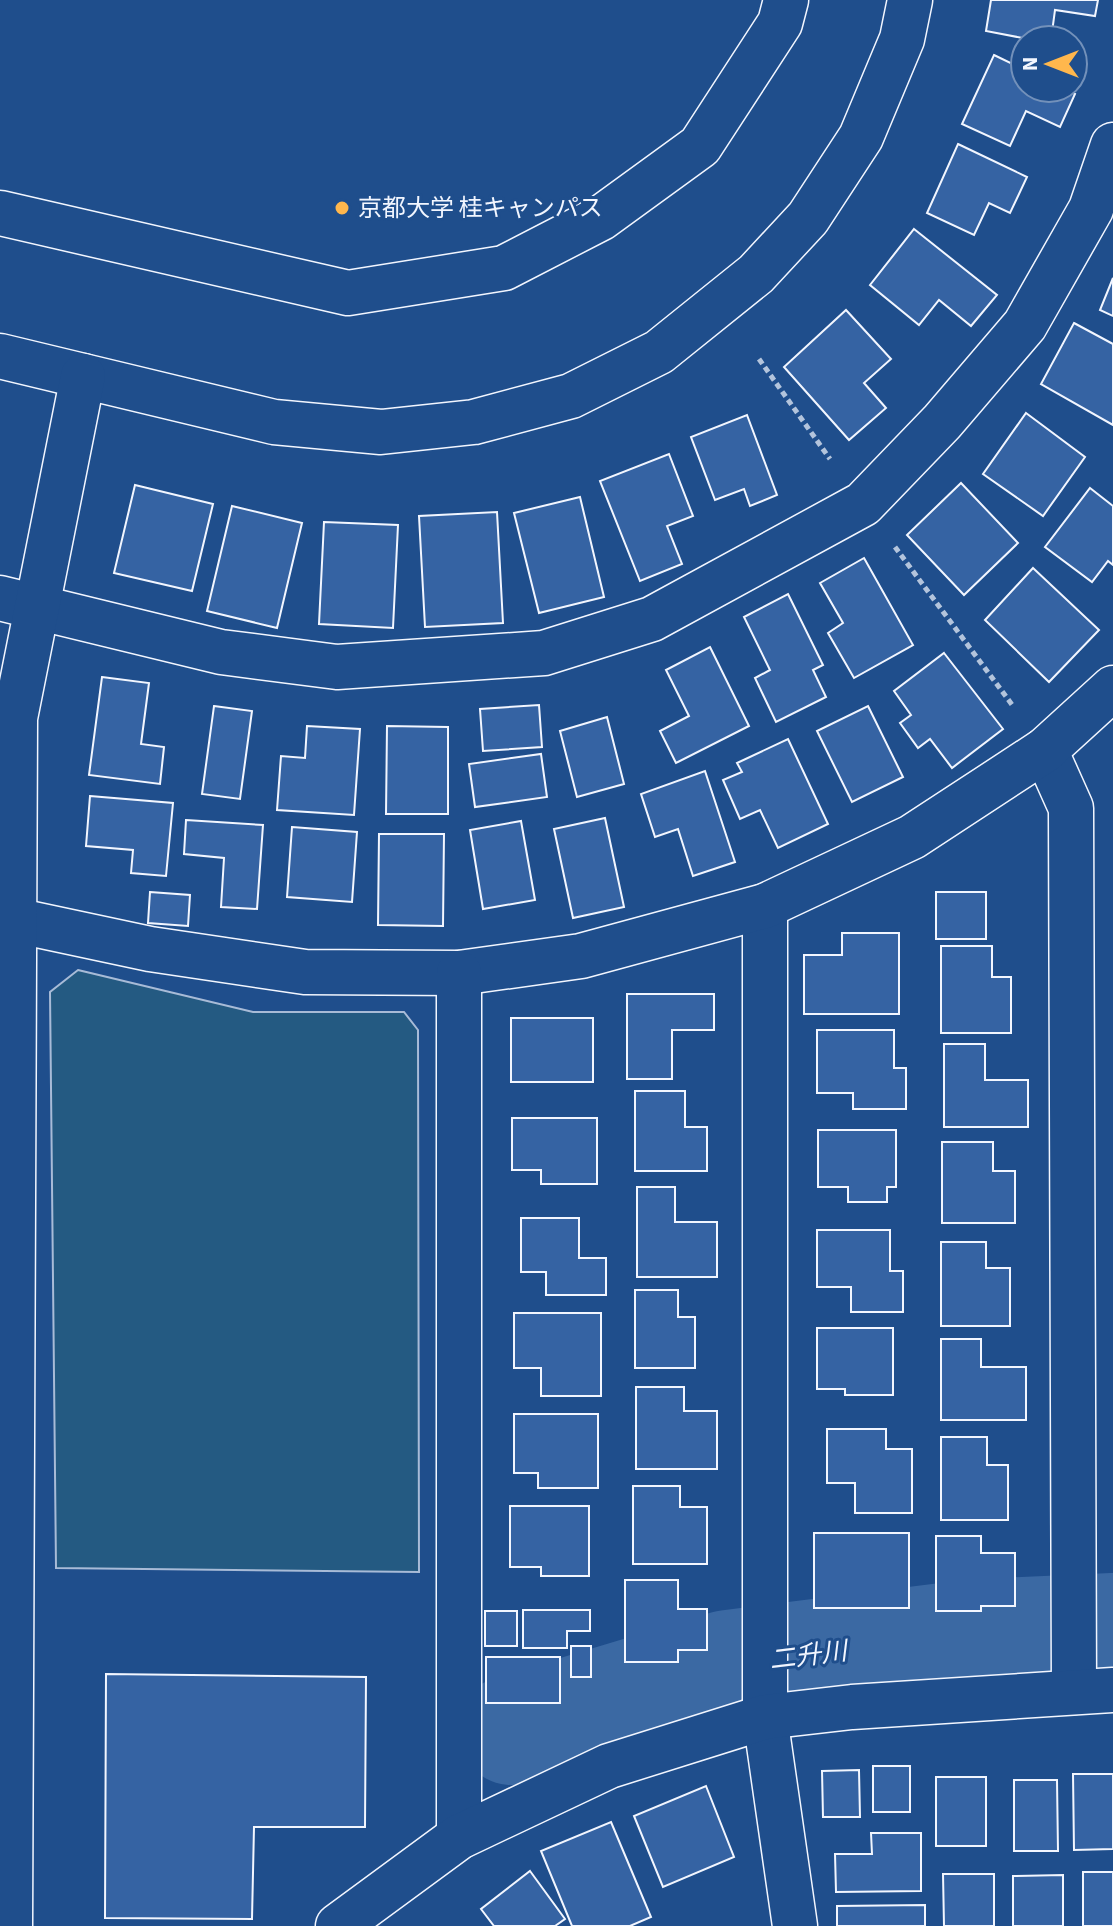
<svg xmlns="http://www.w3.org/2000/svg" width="1113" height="1926" font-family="'Source Sans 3','Noto Sans JP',sans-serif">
	<rect width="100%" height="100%" fill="#1f4e8c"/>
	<path fill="#245a82" stroke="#a8bbd7" stroke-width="2" d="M78 970 253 1012H404L418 1030 419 1572 56 1568 50 992Z"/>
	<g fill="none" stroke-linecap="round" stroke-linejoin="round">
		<path stroke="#3b69a3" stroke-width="110" d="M512 1730 728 1665 975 1634 1113 1628"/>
	</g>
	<g fill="#3563a3" stroke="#f2f6ff" stroke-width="2">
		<path d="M991 0H1098L1095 16 1055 10 1051 40H1033L986 31Z"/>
		<path d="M994 55 1025 70V88H1064L1075 94 1060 127 1026 111 1010 146 962 124Z"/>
		<path d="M958 144 1027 177 1010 213 989 203 974 235 927 213Z"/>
		<path d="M914 229 997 295 971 326 939 300 919 325 870 285Z"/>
		<path d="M1113 278V316L1100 310Z"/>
		<path d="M846 310 891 359 864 383 886 408 849 440 784 367Z"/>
		<path d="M1074 323 1113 344V425L1041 384Z"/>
		<path d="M1026 413 1085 457 1043 516 983 474Z"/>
		<path d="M747 415 777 495 750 506 744 489 715 500 691 437Z"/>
		<path d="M669 454 693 516 667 526 682 564 640 581 600 481Z"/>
		<path d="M961 483 1018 543 964 595 907 535Z"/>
		<path d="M135 485 213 504 192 591 114 573Z"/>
		<path d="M1090 488 1113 506V565L1108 561 1092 582 1045 547Z"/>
		<path d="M580 497 604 597 539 613 514 513Z"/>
		<path d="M232 506 302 523 277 628 207 611Z"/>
		<path d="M497 512 503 623 425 627 419 516Z"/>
		<path d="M324 522 398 525 393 628 319 624Z"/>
		<path d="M864 558 913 645 854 678 828 633 843 623 820 583Z"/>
		<path d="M1033 568 1099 630 1049 682 985 620Z"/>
		<path d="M788 594 823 665 813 670 826 697 776 722 755 678 770 670 744 617Z"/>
		<path d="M710 647 749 726 676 763 660 731 689 716 666 670Z"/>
		<path d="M944 653 1003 729 952 768 930 739 918 748 900 723 911 715 894 691Z"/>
		<path d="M102 677 149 683 141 744 164 747 160 784 89 775Z"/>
		<path d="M539 705 542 747 483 751 480 709Z"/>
		<path d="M214 706 252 711 240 799 202 794Z"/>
		<path d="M868 706 903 777 852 802 817 731Z"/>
		<path d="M607 717 624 784 577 797 560 731Z"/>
		<path d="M307 726 360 729 354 815 277 810 281 756 305 758Z"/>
		<path d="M387 726 448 727V814H386Z"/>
		<path d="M788 739 828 824 778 848 760 810 740 819 723 780 742 772 737 763Z"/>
		<path d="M541 754 547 797 475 807 469 764Z"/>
		<path d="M705 771 735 862 693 876 678 829 655 837 641 794Z"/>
		<path d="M90 796 173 803 166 876 131 873 133 850 86 846Z"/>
		<path d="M605 818 624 907 573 918 554 829Z"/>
		<path d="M186 820 263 825 257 909 221 907 224 858 184 854Z"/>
		<path d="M521 821 535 900 483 909 470 830Z"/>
		<path d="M292 827 357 832 352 902 287 897Z"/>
		<path d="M379 834H444L443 926 378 925Z"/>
		<path d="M150 892 190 895 188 926 148 923Z"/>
		<rect x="936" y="892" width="50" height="47"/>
		<path d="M842 933H899V1014H804V955H842Z"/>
		<path d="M941 946H992V977H1011V1033H941Z"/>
		<path d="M627 994H714V1030H672V1079H627Z"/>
		<rect x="511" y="1018" width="82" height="64"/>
		<path d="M817 1030H894V1068H906V1109H853V1093H817Z"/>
		<path d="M944 1044H985V1080H1028V1127H944Z"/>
		<path d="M635 1091H685V1127H707V1171H635Z"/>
		<path d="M512 1118H597V1184H541V1170H512Z"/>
		<path d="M818 1130H896V1187H887V1202H848V1187H818Z"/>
		<path d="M942 1142H993V1171H1015V1223H942Z"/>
		<path d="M637 1187H675V1222H717V1277H637Z"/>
		<path d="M521 1218H579V1258H606V1295H546V1272H521Z"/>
		<path d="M817 1230H890V1271H903V1312H851V1287H817Z"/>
		<path d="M941 1242H986V1268H1010V1326H941Z"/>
		<path d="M635 1290H678V1317H695V1368H635Z"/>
		<path d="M514 1313H601V1396H541V1368H514Z"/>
		<path d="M817 1328H893V1395H845V1389H817Z"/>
		<path d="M941 1339H981V1367H1026V1420H941Z"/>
		<path d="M636 1387H684V1411H717V1469H636Z"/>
		<path d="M514 1414H598V1488H538V1473H514Z"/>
		<path d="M827 1429H886V1449H912V1513H855V1483H827Z"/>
		<path d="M941 1437H987V1465H1008V1520H941Z"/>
		<path d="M633 1486H680V1507H707V1564H633Z"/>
		<path d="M510 1506H589V1576H541V1567H510Z"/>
		<rect x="814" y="1533" width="95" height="75"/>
		<path d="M936 1536H981V1553H1015V1606H981V1611H936Z"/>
		<path d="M625 1580H678V1609H707V1650H678V1662H625Z"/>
		<path d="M523 1610H590V1631H567V1648H523Z"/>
		<rect x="485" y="1611" width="32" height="35"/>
		<rect x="571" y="1646" width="20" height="31"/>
		<rect x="486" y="1657" width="74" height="46"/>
		<path d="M106 1674 366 1677 365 1827H254L252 1919 105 1918Z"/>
		<rect x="873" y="1766" width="37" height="46"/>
		<path d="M859 1770 860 1817H823L822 1771Z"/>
		<path d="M1073 1774H1113V1849L1074 1850Z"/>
		<rect x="936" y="1777" width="50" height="69"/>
		<path d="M1014 1780H1057L1058 1851H1014Z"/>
		<path d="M706 1786 734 1857 663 1887 634 1816Z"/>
		<path d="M611 1822 651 1917 630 1926H572L541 1851Z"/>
		<path d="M871 1833H921V1891L836 1892 835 1854H872Z"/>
		<path d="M530 1871 565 1919 555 1926H494L481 1909Z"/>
		<rect x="1083" y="1872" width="30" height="54"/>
		<path d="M943 1874H994V1926H944Z"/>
		<path d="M1063 1875V1926H1013V1876Z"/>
		<path d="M925 1905V1926H837V1906Z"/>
	</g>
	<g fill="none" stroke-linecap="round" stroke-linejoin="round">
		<defs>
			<g id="minor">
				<path d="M0 213 348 293 504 268 601 218 700 146 780 23 786 0"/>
				<path d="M0 356 274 422 381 432 474 422 571 396 659 352 756 274 808 218 861 137 902 39 910 0"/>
				<path d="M0 598 221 652 337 667 544 653 652 619 863 504 942 422 1025 325 1091 209 1113 145"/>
				<path d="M1045 750 1071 808 1074 1692"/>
				<path d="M765 906V1717L795 1926"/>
				<path d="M14 920 150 949 305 972 459 973 581 956 765 906 912 837 1045 750 1113 688"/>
				<path d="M459 973V1837"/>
				<path d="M10 1926 15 718 83 376"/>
				<path d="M338 1926 459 1837 609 1766 765 1717 852 1707 1113 1690"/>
			</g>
		</defs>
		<use href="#minor" stroke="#f2f6ff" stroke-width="47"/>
		<g stroke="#b3c4dc" stroke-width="5" stroke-dasharray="6 4" stroke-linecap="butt">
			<path d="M759 359 830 459"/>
			<path d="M895 547 1013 706"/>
		</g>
		<use href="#minor" stroke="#1f4e8c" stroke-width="44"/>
	</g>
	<circle fill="#ffb74d" stroke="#1f4e8c" stroke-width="3" cx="342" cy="208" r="8"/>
	<g text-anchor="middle" stroke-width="6" stroke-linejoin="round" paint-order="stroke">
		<g font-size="24" fill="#f2f6ff" stroke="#1f4e8c" text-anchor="start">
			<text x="358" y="216">京都大学 桂キャンパス</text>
		</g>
		<g font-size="26" font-style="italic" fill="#f2f6ff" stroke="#1f4e8c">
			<text transform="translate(808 1655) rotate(-7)" y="9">二升川</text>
		</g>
	</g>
	<g transform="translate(1049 64) rotate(270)"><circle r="38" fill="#1f4e8c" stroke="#7391ba" stroke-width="2"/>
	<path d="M0-6L14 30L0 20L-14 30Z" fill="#ffb74d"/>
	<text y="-12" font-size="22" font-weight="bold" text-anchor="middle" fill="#f2f6ff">N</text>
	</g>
</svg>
